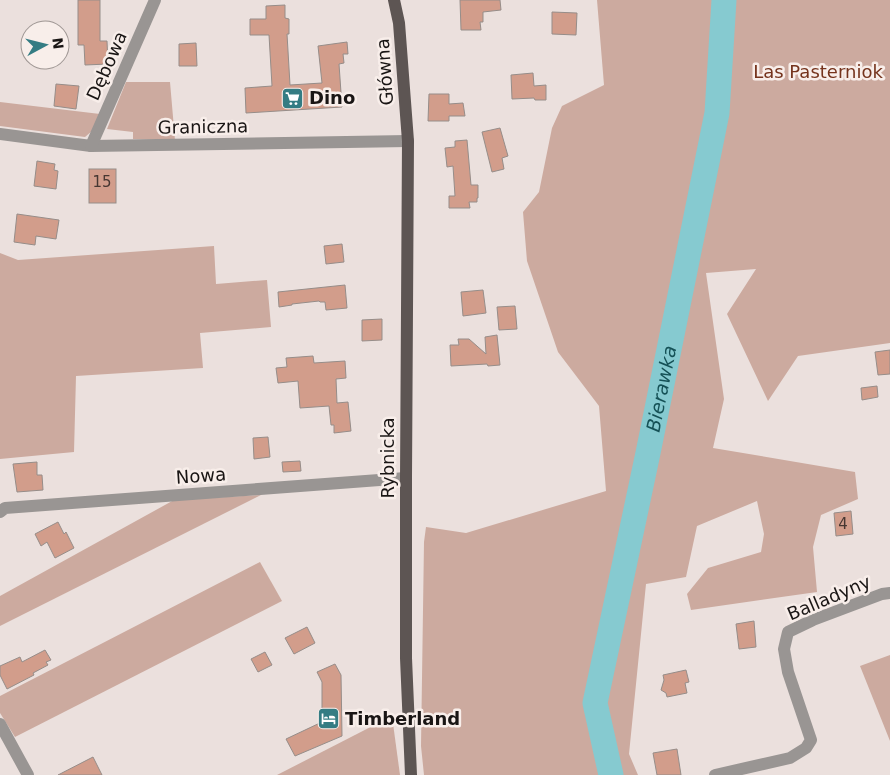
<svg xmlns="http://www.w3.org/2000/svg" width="890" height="775" font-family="'DejaVu Sans',sans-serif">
	<rect width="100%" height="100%" fill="#ebe0dd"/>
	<g fill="#ccaa9f">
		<path d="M597 0H890V343L798 356 768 401 727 314 756 269 706 273 724 399 713 448 855 472 858 499 821 515 813 547 817 592 691 610 687 594 708 568 761 552 764 534 757 501 697 526 686 577 646 584 629 754 638 775H424L421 746 424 542 426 527 466 533 606 491 599 406 558 352 527 261 523 212 539 192 552 128 562 106 604 85Z"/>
		<path d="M126 82H170L175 140 133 139V132L107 129Z"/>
		<path d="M0 102 100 114 92 131 85 137 0 126Z"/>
		<path d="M214 246 216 284 267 280 271 327 200 333 203 368 76 376 74 452 0 459V253L18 260Z"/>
		<path d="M261 495 0 626V596L174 500Z"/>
		<path d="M260 562 282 601 15 737 0 713V696Z"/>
		<path d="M890 655V741L860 666Z"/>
		<path d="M392 716 400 775H277Z"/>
	</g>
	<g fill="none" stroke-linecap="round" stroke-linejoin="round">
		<path stroke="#86cad0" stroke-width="25" id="s1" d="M611 775 595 703 648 453 717 113 724 0"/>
	</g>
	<g fill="#d29d8b" stroke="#968d89">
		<path d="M78 0H100V41H107L108 64 85 65 84 45H78Z"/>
		<path d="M460 0H500L501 10 483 12V22H480L481 30H461Z"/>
		<path d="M285 5V18L289 19V34H287L290 85 322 83 318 46 347 42 348 54H343L344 63 339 64 342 107 246 113 245 88 272 86 269 35H250V19H266V6Z"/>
		<path d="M552 12 577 13 576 35 552 34Z"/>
		<path d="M196 43 197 66H179V44Z"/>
		<path d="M533 73 534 86 546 85V100H535L534 98 512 99 511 75Z"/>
		<path d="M56 84 79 86 76 109 54 106Z"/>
		<path d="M429 94H449V104L463 103 465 116H449V121H428Z"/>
		<path d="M500 128 508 156 502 158 504 169 492 172 482 132Z"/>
		<path d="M467 140 471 185H478V198H477V202H469L470 208H449V196H455L453 166 447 167 445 148 455 147V141Z"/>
		<path d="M37 161 55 164 54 170 58 171 56 189 34 186Z"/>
		<rect x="89" y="169" width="27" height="34"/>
		<path d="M17 214 59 220 56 239 36 236 35 245 14 242Z"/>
		<path d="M342 244 344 262 326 264 324 246Z"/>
		<path d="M345 285 347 308 326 310 325 302H320L319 301 292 304V305L279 307 278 292Z"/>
		<path d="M483 290 486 313 463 316 461 292Z"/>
		<path d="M515 306 517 329 499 330 497 307Z"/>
		<path d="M382 319V340L362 341V320Z"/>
		<path d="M497 335 500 365 488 366 487 364 451 366 450 345H459L458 339H469L486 354 485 337Z"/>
		<path d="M890 350V374L878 375 875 352Z"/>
		<path d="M313 356 314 363 345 361 346 378 336 379 337 403 348 402 351 431 334 433V425H331L329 406 300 408 298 381 278 383 276 368 287 367 286 358Z"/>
		<path d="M877 386 878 397 862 400 861 388Z"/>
		<path d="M268 437 270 457 254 459 253 438Z"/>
		<path d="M300 461 301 471 283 472 282 462Z"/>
		<path d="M37 462V475H42L43 490 17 492 13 464Z"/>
		<path d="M851 511 853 534 836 536 834 513Z"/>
		<path d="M58 522 64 534 66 532 74 548 55 558 47 542 41 546 35 534Z"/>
		<path d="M754 621 756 647 739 649 736 624Z"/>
		<path d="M307 627 315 643 294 654 285 638Z"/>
		<path d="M45 650 51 660 46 662 48 665 33 673 34 675 7 689 0 675V666L20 657 22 662Z"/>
		<path d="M265 652 272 665 258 672 251 659Z"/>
		<path d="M335 664 341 675 342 736 295 756 286 739 322 722V682L317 672Z"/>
		<path d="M686 670 689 682 685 683 687 693 667 697 666 693 661 690 664 680 663 675Z"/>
		<path d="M677 749 681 775H657L653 753Z"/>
		<path d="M93 757 102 775H58Z"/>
	</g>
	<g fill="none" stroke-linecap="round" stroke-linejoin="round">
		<g stroke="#999593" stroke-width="12">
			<path d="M0 134 91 146 408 141"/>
			<path d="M91 146 155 0"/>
			<path d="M0 512 5 508 406 478"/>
			<path d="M0 724 28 775"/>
			<path d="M715 775 790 758 806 748 811 740 788 672 784 649 788 632 813 620 882 594 890 593"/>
		</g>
		<path stroke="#5d5553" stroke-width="12" d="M394 0 399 23 408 141 406 478V658L411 775"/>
	</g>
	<defs>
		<symbol id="supermarket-square" viewBox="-11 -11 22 22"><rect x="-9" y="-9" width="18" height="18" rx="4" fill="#347c83" stroke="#f8eeea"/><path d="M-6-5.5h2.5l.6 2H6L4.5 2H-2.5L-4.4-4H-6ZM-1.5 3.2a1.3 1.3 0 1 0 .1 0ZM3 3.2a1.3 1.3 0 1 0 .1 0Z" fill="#fff"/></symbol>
		<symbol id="hotel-square" viewBox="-11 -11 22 22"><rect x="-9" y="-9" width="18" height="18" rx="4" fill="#347c83" stroke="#f8eeea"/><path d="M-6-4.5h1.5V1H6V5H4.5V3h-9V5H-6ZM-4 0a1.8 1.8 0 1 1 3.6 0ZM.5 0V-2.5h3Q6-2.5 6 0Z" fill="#fff"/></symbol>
	</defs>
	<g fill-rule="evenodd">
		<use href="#supermarket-square" x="280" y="86" width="25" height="25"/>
		<use href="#hotel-square" x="316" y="706" width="25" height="25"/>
	</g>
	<g text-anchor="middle" stroke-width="5" stroke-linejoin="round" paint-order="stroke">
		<g font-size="15" fill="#473732">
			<text x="102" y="187">15</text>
			<text x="843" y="529">4</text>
		</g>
		<g font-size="18" fill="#191514" stroke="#f8eeea">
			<text transform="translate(107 66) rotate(-66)" y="6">Dębowa</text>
			<text transform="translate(385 72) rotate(-94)" y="6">Główna</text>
			<text transform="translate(203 127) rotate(-1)" y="6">Graniczna</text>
			<text transform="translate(388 458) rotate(-90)" y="6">Rybnicka</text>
			<text transform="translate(201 476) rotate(-4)" y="6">Nowa</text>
			<text transform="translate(829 598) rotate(-23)" y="6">Balladyny</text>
		</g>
		<g font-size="18" fill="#75331c" stroke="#f8eeea">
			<text x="818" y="78">Las Pasterniok</text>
		</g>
		<g font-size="18" font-weight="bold" fill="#191514" stroke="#f8eeea" text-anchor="start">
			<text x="309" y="104">Dino</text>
			<text x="345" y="725">Timberland</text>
		</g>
		<g font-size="19" font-style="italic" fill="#155156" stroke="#f8eeea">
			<text dy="7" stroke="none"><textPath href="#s1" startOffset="395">Bierawka</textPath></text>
		</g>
	</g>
	<g transform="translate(45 45) rotate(83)"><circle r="24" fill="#f8eeea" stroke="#9f9794"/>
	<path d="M0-4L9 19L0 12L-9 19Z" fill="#347c83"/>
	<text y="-8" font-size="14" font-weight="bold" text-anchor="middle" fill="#191514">N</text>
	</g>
</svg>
